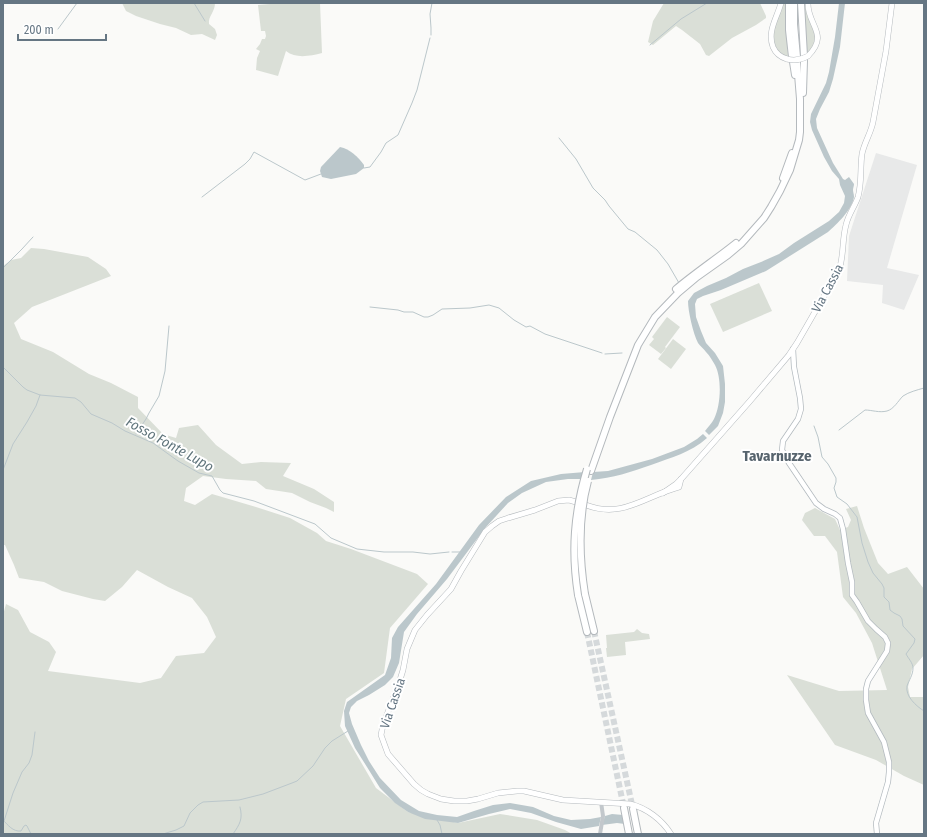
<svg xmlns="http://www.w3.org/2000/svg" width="927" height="837" font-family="'Fira Sans Condensed',sans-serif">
	<rect width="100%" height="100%" fill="#fafaf8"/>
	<path fill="#e8e9e9" d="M876 153 917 165 887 268 919 275 904 310 882 303 883 285 847 281 849 236Z"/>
	<g fill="#dadfd7">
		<path d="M122 3H215C215 12 208 16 209 24L215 29 217 35 215 40 202 34 191 35 176 28 160 24 136 16 126 11Z"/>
		<path d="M281 3H320L322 53C310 56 296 59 286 51L278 76 256 70 257 58 260 51 256 49 260 44 262 39H265L266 36 265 31H261L258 5Z"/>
		<path d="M664 3H760L766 16V18L756 25 732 38 709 56 706 55 700 44 682 30 676 26 653 45 648 42 653 21Z"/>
		<path d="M782 3H787L788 42 787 43 788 57C786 56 782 55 780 53 766 42 778 17 782 3Z"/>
		<path d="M802 3H806C810 14 818 33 814 44 813 48 809 51 807 55Z"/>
		<path d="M31 248 44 249 88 257 106 269 111 276 32 307 14 323 21 339 53 352 89 374 111 383 138 397V408L163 434 176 438 179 428 198 425 216 445 242 464 261 462 291 463 283 476 314 489 334 502V512L326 508 310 502 292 493 266 489 256 481 226 479 203 476 186 488 184 501 195 505 212 494 256 507 290 518 317 533 326 541 351 549 417 574 428 584 390 628 384 673 346 699 340 726 376 788 408 812 458 823 500 814 537 820 565 830 572 834H3V615L6 604 18 610 30 632 49 642 56 652 48 671 140 683 161 678 176 656 204 653 216 637 207 617 192 598 168 587 137 570 122 587 105 601 93 599 62 591 44 582 19 578 14 565 5 545H3V266L11 260 21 258Z"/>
		<path d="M759 283 772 311 723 332 710 304Z"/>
		<path d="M667 317 680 327 665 347 666 348 661 354 649 345 654 339 652 337Z"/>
		<path d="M673 339 686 349 671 369 658 359Z"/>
		<path d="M857 506 864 528 878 563 888 574 907 567 924 589V655L912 669 908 687 910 697H924V785L904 776 876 760 835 745 787 675 839 691 887 690 872 643 856 613 843 597 837 552 825 536H814L802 520 805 513 815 508 835 519 840 530 848 527 851 520 846 509Z"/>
		<path d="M637 629 642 633 649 634 650 639 625 642 626 655 607 657 606 648H607L606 635 634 632Z"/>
	</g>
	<g fill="#bbc7cb">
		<path d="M839 3H845L840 47 833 79 829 92 820 109 816 119 817 128 827 150 833 163 843 179 845 180 849 177 854 184C854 186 853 188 853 190 853 192 854 194 854 197 852 210 837 224 828 232L766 271 721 290 703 296 697 299 695 304 696 317 701 331 706 343 715 353 723 366 725 384V402L723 413 718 426 709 435 705 431C708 427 712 423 714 419 721 405 722 378 715 365 712 360 710 356 706 352 704 349 700 346 698 343 693 333 688 311 688 301L694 293 707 286 726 278 743 269 761 262 779 254 794 243 829 221 839 212 844 203 845 196 840 185 839 179 832 171 824 157 812 130 810 122 811 114 826 83 829 72 835 37Z"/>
		<path d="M340 147C350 149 358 157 364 165V168L356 174 331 179 322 177 320 171 321 167Z"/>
		<path d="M703 434 707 438C690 453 672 457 651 465 631 472 613 478 591 480L593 472 608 471 652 459 684 447 697 439Z"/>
		<path d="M585 472 583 479H568L546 482 522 493 508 503 486 527 447 579 417 614 404 632 399 663 393 677 385 685 369 695 357 701 351 707 349 713 352 724 361 745 369 761 380 778 401 800 419 811 437 815 457 817 474 811 493 805 510 803 533 807 554 816 571 820 590 819 601 817 599 826 581 829 556 822 531 813 510 809 489 814 458 823 425 819 408 812 395 803 380 788 367 767 355 748 345 726 344 711 347 702 385 675 391 658 392 638 398 627 436 584 479 525 506 497 531 481 561 474Z"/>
		<path d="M612 814 623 815 625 824 617 823 602 825 605 816Z"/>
	</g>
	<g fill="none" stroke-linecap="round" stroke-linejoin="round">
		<g stroke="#bbc7cb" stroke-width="1">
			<path d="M194 3 205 21"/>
			<path d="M58 29 77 3"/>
			<path d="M431 35V28L430 14 432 3"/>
			<path d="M650 45 681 19 707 3"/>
			<path d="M559 138 576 159 593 188 605 200 609 206 628 229 635 232 657 250 668 264 679 283"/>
			<path d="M364 168 370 167 381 152 386 143 398 135 412 103 417 90 430 38"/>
			<path d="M202 197 245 164 250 159 254 152 305 180 321 174"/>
			<path d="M3 268 22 249 33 237"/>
			<path d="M370 307 398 310 404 312H413L424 317H428L433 315 442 309 470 308 489 305 499 308 514 320 526 327 530 326 545 334 602 353"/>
			<path d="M605 354 622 353"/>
			<path d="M3 367 23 387 27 390 40 395 75 398 81 402 91 414 112 423 125 431 153 443 178 461 199 473 212 476 220 490 223 493 254 501 307 521 315 524 331 538 357 549 384 552H413L430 554 449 552"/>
			<path d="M814 426 818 437 822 457 828 464 836 478V482L834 488 837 497 847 504 857 517 862 543 868 562 873 573 882 584 884 588V597L889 602 890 610 894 613 900 616 902 619 903 626 915 639 914 643 906 654C908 658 913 663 913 668 913 675 909 680 907 686 905 696 916 706 924 711"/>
			<path d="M839 430 865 410C872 410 879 413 887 411 894 409 898 401 903 396 909 392 917 390 924 388"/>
			<path d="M136 434 146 419 149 413 159 396 165 371 169 326"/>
			<path d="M3 470 13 444 27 422 36 406 40 395"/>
			<path d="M452 552H461"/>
			<path d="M3 820C8 825 13 832 21 831L24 826 26 825 27 826 31 834"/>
			<path d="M437 820 440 825 442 834"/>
			<path d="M4 821 13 793 22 772 29 763 32 755 35 732"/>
			<path d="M163 834 176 830 184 826 190 813 198 805 203 802 239 800 263 794 292 783 297 781 313 766 325 748 332 741 348 731"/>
			<path d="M233 834C240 824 243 819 240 807"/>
		</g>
		<g stroke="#d5d9db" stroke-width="6" stroke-dasharray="6 3" stroke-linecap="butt">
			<path d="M594 631 633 809"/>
			<path d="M587 632 624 808"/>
		</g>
		<defs>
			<path id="secondary" d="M793 349 794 367 800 398 801 409 798 419 783 441 782 450 789 463 816 503 824 509 835 514 840 518 843 529 848 563 852 582V595L857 602 868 621 876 629 885 637 888 643 887 651 868 681 866 689V700L868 713 884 742 889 762V772L888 782 876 823 877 834"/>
			<g id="primary">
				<path d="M781 3C777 18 767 31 773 47 776 54 780 57 787 59"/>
				<path d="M808 56C830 34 807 25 808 3"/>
				<path d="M663 493 676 484 682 478 750 401 789 355 797 343 839 270C844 256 842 239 846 225 848 215 855 206 858 197 862 183 860 168 862 154 864 143 871 133 873 122L886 51 892 3"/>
				<path d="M576 502 569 500 558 501 535 510 508 518 499 521 492 526 485 532 461 571 451 589 427 615 415 630 407 649 403 670 399 683 383 725 381 735 385 746 388 754 414 784 421 790 428 794 441 799 454 801H467L478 799 498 793 517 791H524L563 800 630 804C647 808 662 820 671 834"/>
				<path d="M586 505C623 519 645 496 679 487L681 479"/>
			</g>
			<g id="motorway">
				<path d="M789 3V30L792 57"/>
				<path d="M794 3V24L797 57"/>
				<path d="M801 3 804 56"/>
				<path d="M793 62 795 75"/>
				<path d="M803 93 804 61"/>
				<path d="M783 178 792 153"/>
				<path d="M676 289C695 273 716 259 736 243"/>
				<path d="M591 471 610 417 638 345 655 317 678 293 697 277 728 255 741 244 764 218 771 207 780 191 790 170 799 140 800 132V99L797 62"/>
				<path d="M585 594 594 631"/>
				<path d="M578 595 587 632"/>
				<path d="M624 808 629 834"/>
				<path d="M633 809 638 834"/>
			</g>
		</defs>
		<use href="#secondary" stroke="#b3babf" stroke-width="6"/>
		<use href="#primary" stroke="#b5babe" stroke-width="6"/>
		<use href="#motorway" stroke="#b4b9bd" stroke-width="8"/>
		<path stroke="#c3c8cc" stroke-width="4" d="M600 834 603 816 601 802"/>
		<use href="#secondary" stroke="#fff" stroke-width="4.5"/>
		<use href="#primary" stroke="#fff" stroke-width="5"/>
		<use href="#motorway" stroke="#fff" stroke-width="6"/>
		<defs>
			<path id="primary-bridge" d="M787 59C794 61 801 60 808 56"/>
			<g id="motorway-bridge">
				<path d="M585 594C579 556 578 518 588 481"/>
				<path d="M578 595C571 551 574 512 587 469"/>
			</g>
		</defs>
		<use href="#primary-bridge" stroke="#b5babe" stroke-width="6" stroke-linecap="butt"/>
		<use href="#motorway-bridge" stroke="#b4b9bd" stroke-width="8" stroke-linecap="butt"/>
		<use href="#primary-bridge" stroke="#fff" stroke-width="5"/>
		<use href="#motorway-bridge" stroke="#fff" stroke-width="6"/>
	</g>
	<g text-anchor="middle" stroke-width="4" stroke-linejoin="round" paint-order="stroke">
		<g font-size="13" fill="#657683" stroke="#fff">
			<text transform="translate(827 288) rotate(-62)" y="5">Via Cassia</text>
			<text transform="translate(392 703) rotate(-71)" y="5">Via Cassia</text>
		</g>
		<g font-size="14" font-style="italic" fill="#60757c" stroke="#fff">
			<text transform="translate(170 444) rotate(29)" y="5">Fosso Fonte Lupo</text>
		</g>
		<g font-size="15" font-weight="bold" fill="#57646e" stroke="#fff">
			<text x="777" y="461">Tavarnuzze</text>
		</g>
	</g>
	<rect width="927" height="837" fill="none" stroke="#657683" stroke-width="8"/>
	<path d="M18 34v6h88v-6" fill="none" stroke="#657683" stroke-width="2"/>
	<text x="24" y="34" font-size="12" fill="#657683" stroke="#ffffff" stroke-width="3" paint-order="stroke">200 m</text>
</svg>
